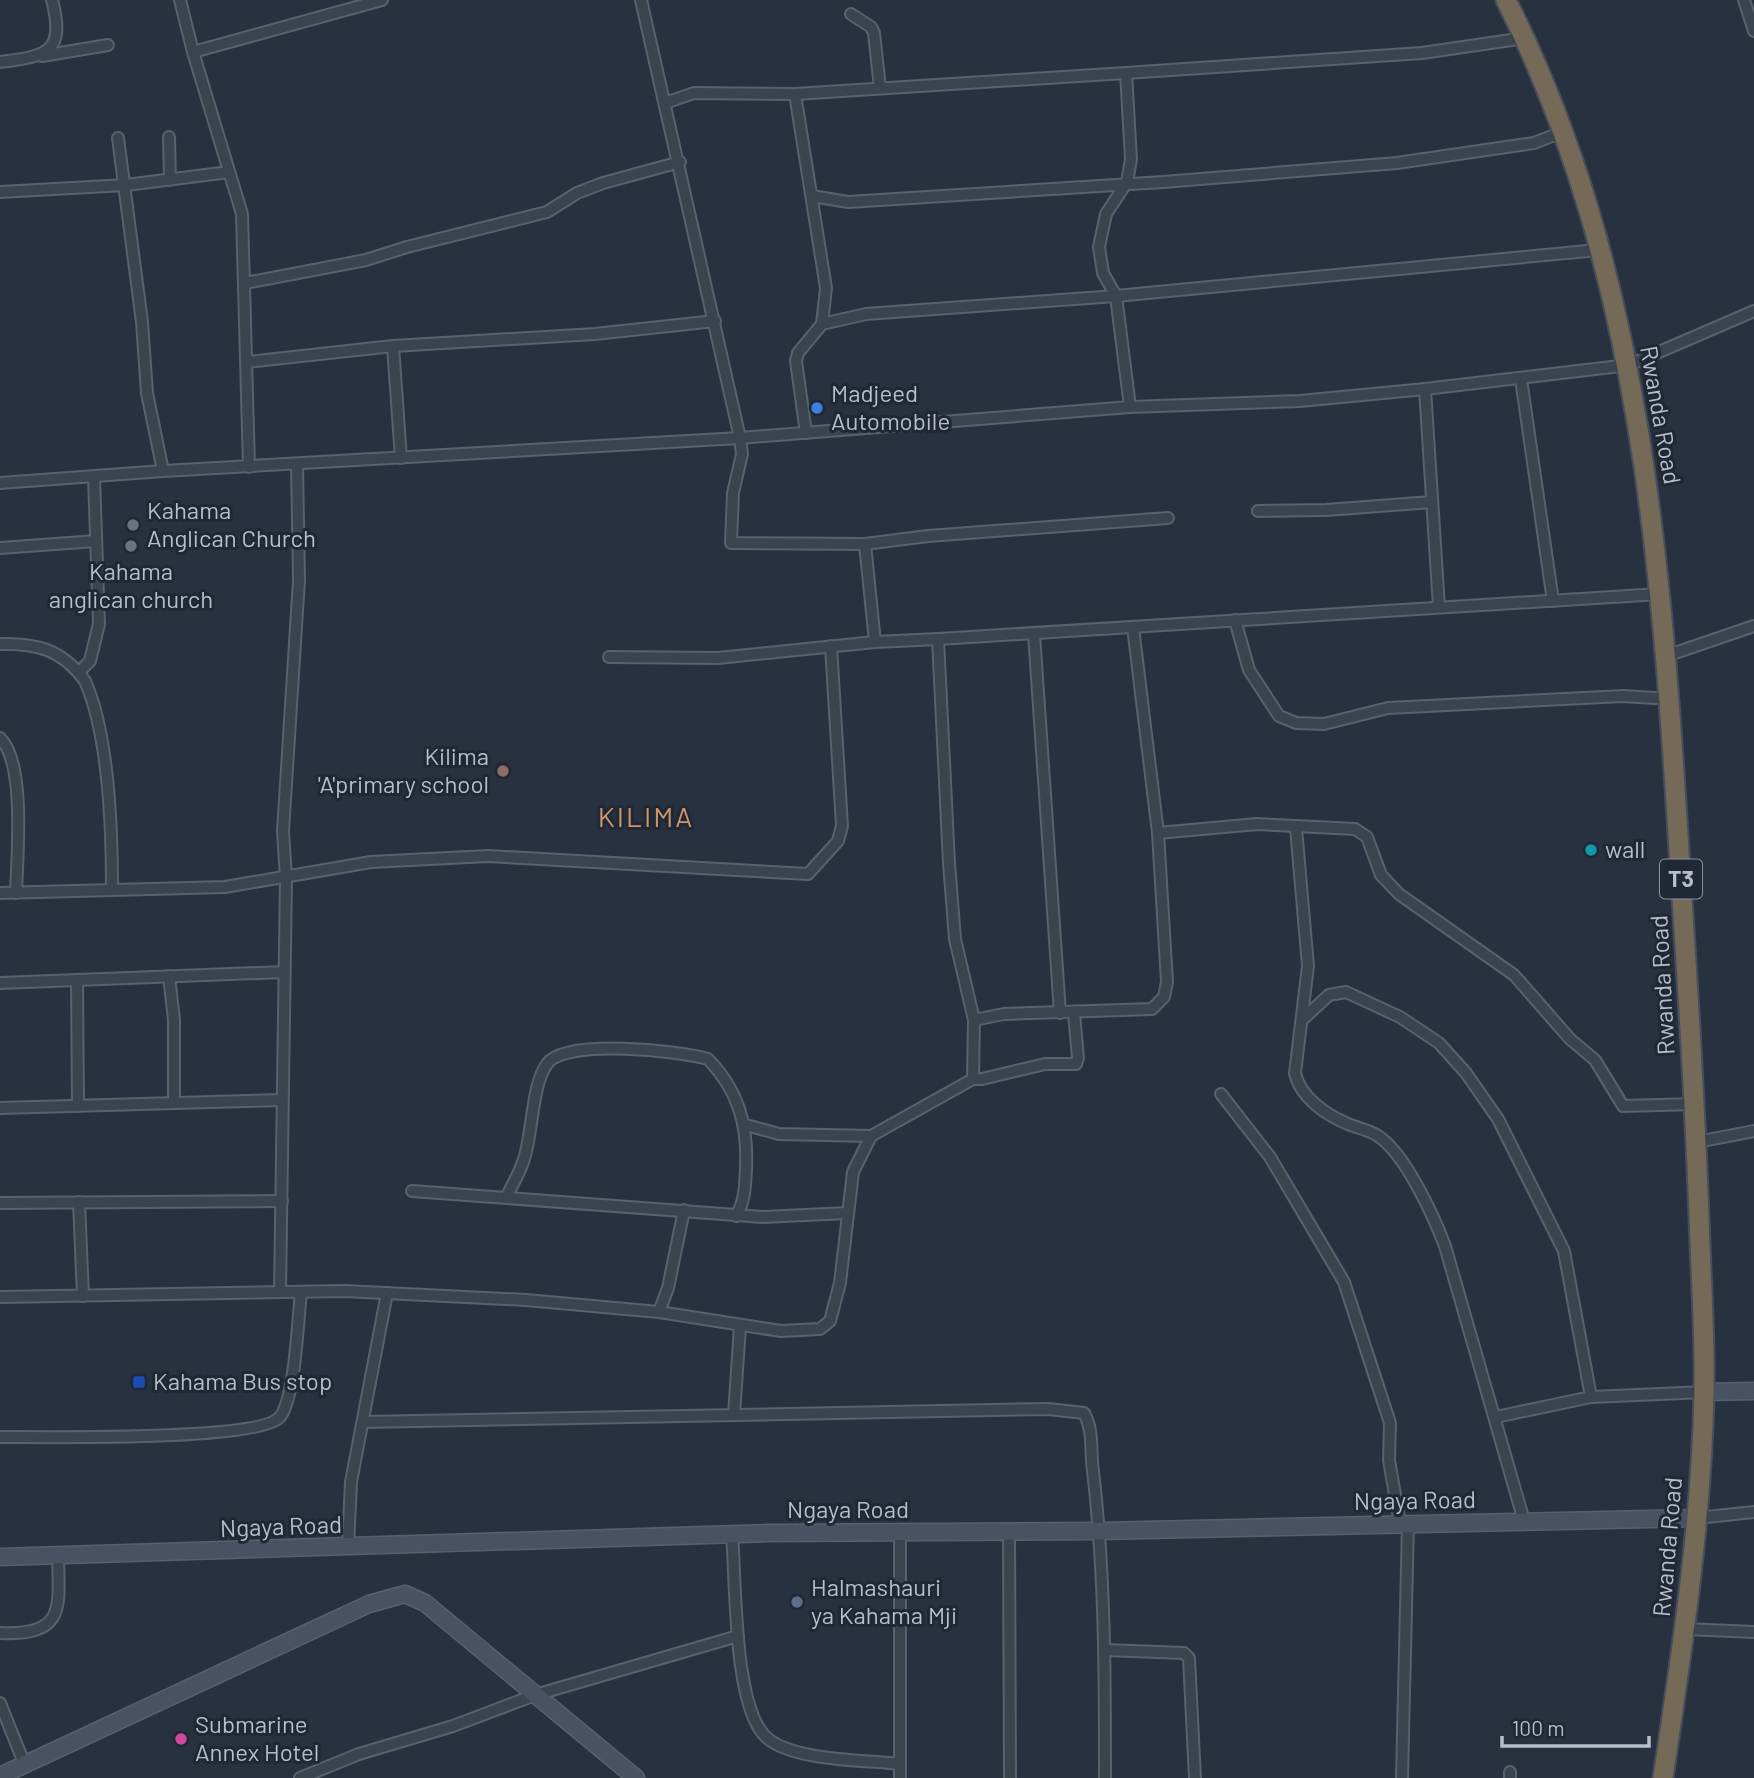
<svg xmlns="http://www.w3.org/2000/svg" width="1754" height="1778" font-family="Barlow,sans-serif">
	<rect width="100%" height="100%" fill="#27313f"/>
	<g fill="none" stroke-linecap="round" stroke-linejoin="round">
		<defs>
			<g id="street">
				<path d="M180 0 193 52 242 214 249 467"/>
				<path d="M641 0 740 438 742 454 733 493 731 543 865 544 875 642 938 639 949 863 955 939 974 1020 973 1079"/>
				<path d="M1744 0 1754 31"/>
				<path d="M851 14 871 27 874 33 880 88"/>
				<path d="M193 52 382 0"/>
				<path d="M42 56 108 45"/>
				<path d="M0 62C46 56 66 54 52 0"/>
				<path d="M1126 73 1131 159 1127 182 1106 214 1099 247 1103 273 1116 296 1130 407"/>
				<path d="M795 94 826 288 822 324 798 353 796 361 806 433"/>
				<path d="M665 103 694 93 795 94 1126 73 1422 53 1525 38"/>
				<path d="M169 137 170 180"/>
				<path d="M118 138 142 322 147 393 163 471"/>
				<path d="M0 192 126 185 229 172"/>
				<path d="M812 196 848 202 1163 182 1397 163 1534 143 1562 132"/>
				<path d="M245 283 366 260 407 247 547 212 577 193 603 183 680 162"/>
				<path d="M822 324 866 314 1116 296 1598 250"/>
				<path d="M393 346 401 458"/>
				<path d="M247 362 393 346 595 334 715 321"/>
				<path d="M1521 379 1553 601"/>
				<path d="M1425 389 1439 607"/>
				<path d="M0 483 163 471 740 438 1130 407 1300 401 1425 389 1629 365 1754 311"/>
				<path d="M1258 511 1326 510 1432 502"/>
				<path d="M865 544 928 536 1168 518"/>
				<path d="M0 548 96 541"/>
				<path d="M1235 620 1249 670 1279 716 1296 723 1324 724 1388 708 1623 696 1670 699"/>
				<path d="M1034 634 1060 1013"/>
				<path d="M938 639 1660 594"/>
				<path d="M0 644C36 643 62 649 85 681 109 735 112 829 112 889"/>
				<path d="M1666 656 1754 626"/>
				<path d="M609 657 718 658 875 642"/>
				<path d="M79 672 90 661 99 624 94 477"/>
				<path d="M0 738C26 763 17 857 16 893"/>
				<path d="M1296 828 1308 966 1295 1073C1300 1097 1326 1115 1348 1124 1357 1128 1370 1130 1378 1136 1405 1153 1434 1217 1445 1246L1524 1521"/>
				<path d="M1158 833 1257 824 1355 829 1367 837 1381 875 1399 894 1514 975 1570 1039 1595 1060 1623 1106 1695 1104"/>
				<path d="M0 893 225 887 371 862 488 856 808 874 838 841 842 826 831 646"/>
				<path d="M169 976 174 1020V1103"/>
				<path d="M77 980 78 1106"/>
				<path d="M0 983 284 972"/>
				<path d="M1304 1018 1329 995 1346 992 1400 1017 1439 1043 1466 1073 1498 1119 1564 1251 1591 1397"/>
				<path d="M974 1020 1004 1014 1152 1009 1164 997 1167 982 1158 833 1133 627"/>
				<path d="M1221 1094 1270 1157 1344 1282 1390 1423 1389 1460 1400 1524"/>
				<path d="M0 1108 281 1100"/>
				<path d="M746 1125 779 1134 871 1136"/>
				<path d="M1697 1142 1754 1131"/>
				<path d="M412 1191 763 1217 848 1213"/>
				<path d="M507 1196C512 1185 519 1174 523 1162 533 1135 531 1086 547 1064 565 1038 680 1051 708 1059 739 1091 748 1126 746 1169 745 1187 745 1201 736 1216"/>
				<path d="M79 1202 83 1296"/>
				<path d="M0 1203 282 1201"/>
				<path d="M280 1292 286 879 283 831 299 580 297 464"/>
				<path d="M0 1297 345 1291 526 1300 659 1312 781 1331 820 1329 830 1321 840 1283 853 1172 871 1136 973 1079H982L1045 1064H1076L1078 1058 1074 1013"/>
				<path d="M659 1312 668 1288 684 1210"/>
				<path d="M734 1415 740 1326"/>
				<path d="M1496 1417 1591 1397 1705 1392"/>
				<path d="M363 1422 1048 1409 1084 1413C1094 1431 1090 1451 1093 1471 1105 1573 1105 1675 1105 1778"/>
				<path d="M0 1437C42 1437 260 1441 280 1417 295 1398 298 1319 301 1292"/>
				<path d="M1697 1518 1754 1512"/>
				<path d="M900 1532V1778"/>
				<path d="M1009 1532 1010 1778"/>
				<path d="M732 1534C736 1580 733 1706 766 1737 792 1761 865 1760 900 1764"/>
				<path d="M348 1547 351 1482 387 1293"/>
				<path d="M1685 1629 1754 1632"/>
				<path d="M0 1633C66 1636 59 1607 58 1557"/>
				<path d="M1105 1650 1184 1653 1189 1658 1195 1778"/>
				<path d="M0 1703 24 1763"/>
				<path d="M1510 1772V1778"/>
				<path d="M300 1778 359 1754 453 1726 535 1695 738 1636"/>
				<path d="M1402 1778 1408 1524"/>
			</g>
			<g id="secondary">
				<path d="M1705 1392 1754 1391"/>
				<path d="M0 1557 769 1533 1100 1531 1697 1518"/>
				<path d="M0 1776 369 1604 405 1594 425 1603 636 1778"/>
			</g>
			<path id="highway" d="M1506 0C1644 273 1663 584 1681 883 1689 1004 1696 1124 1700 1245 1702 1294 1705 1342 1704 1390 1702 1520 1682 1650 1663 1778"/>
		</defs>
		<use href="#street" stroke="#58616d" stroke-width="14"/>
		<use href="#secondary" stroke="#58616d" stroke-width="19"/>
		<use href="#highway" stroke="#454e5a" stroke-width="23"/>
		<use href="#street" stroke="#3b434f" stroke-width="10"/>
		<use href="#secondary" stroke="#495262" stroke-width="16"/>
		<use href="#highway" stroke="#756958" stroke-width="19"/>
	</g>
	<circle fill="#3f7fe0" stroke="#1f2834" stroke-width="2.5" cx="817" cy="408" r="7"/>
	<g fill="#6b7280" stroke="#1f2834" stroke-width="2.5">
		<circle cx="133" cy="525" r="7"/>
		<circle cx="131" cy="546" r="7"/>
	</g>
	<circle fill="#8d6e63" stroke="#1f2834" stroke-width="2.5" cx="503" cy="771" r="7"/>
	<circle fill="#0f9aa8" stroke="#1f2834" stroke-width="2.5" cx="1591" cy="850" r="7"/>
	<rect fill="#1a4fb4" stroke="#1f2834" stroke-width="2.5" x="132" y="1375" width="14" height="14" rx="3.5"/>
	<circle fill="#5c6f8a" stroke="#1f2834" stroke-width="2.5" cx="797" cy="1602" r="7"/>
	<circle fill="#d1479c" stroke="#1f2834" stroke-width="2.5" cx="181" cy="1739" r="7"/>
	<g text-anchor="middle" stroke-width="6" stroke-linejoin="round" paint-order="stroke">
		<rect fill="#1f2834" stroke="#89919d" stroke-width="2" x="1660" y="859.5" width="42" height="39" rx="5"/>
		<g font-size="23" font-weight="bold" fill="#b7beca">
			<text x="1681" y="887">T3</text>
		</g>
		<g font-size="24" fill="#b7beca" stroke="#1f2834" text-anchor="start">
			<text x="831" y="402">Madjeed<tspan x="831" dy="28">Automobile</tspan></text>
			<text x="147" y="519">Kahama<tspan x="147" dy="28">Anglican Church</tspan></text>
			<text x="131" y="580" text-anchor="middle">Kahama<tspan x="131" dy="28">anglican church</tspan></text>
			<text x="489" y="765" text-anchor="end">Kilima<tspan x="489" dy="28">'A'primary school</tspan></text>
			<text x="1605" y="858">wall</text>
			<text x="153" y="1390">Kahama Bus stop</text>
			<text x="811" y="1596">Halmashauri<tspan x="811" dy="28">ya Kahama Mji</tspan></text>
			<text x="195" y="1733">Submarine<tspan x="195" dy="28">Annex Hotel</tspan></text>
		</g>
		<g font-size="24" fill="#b7beca" stroke="#1f2834">
			<text transform="translate(1660 415) rotate(80)" y="8">Rwanda Road</text>
			<text transform="translate(1663 985) rotate(-93)" y="8">Rwanda Road</text>
			<text transform="translate(1415 1501) rotate(-1)" y="8">Ngaya Road</text>
			<text x="848" y="1518">Ngaya Road</text>
			<text transform="translate(281 1527) rotate(-2)" y="8">Ngaya Road</text>
			<text transform="translate(1668 1547) rotate(-85)" y="8">Rwanda Road</text>
		</g>
		<g font-size="28" letter-spacing="2" fill="#d0966b" stroke="#1f2834">
			<text x="646" y="827">KILIMA</text>
		</g>
	</g>
	<path d="M1502 1736v10h147v-10" fill="none" stroke="#b7beca" stroke-width="3.5"/>
	<text x="1512" y="1736" font-size="21" fill="#b7beca" stroke="#1f2834" stroke-width="5" paint-order="stroke">100 m</text>
</svg>
